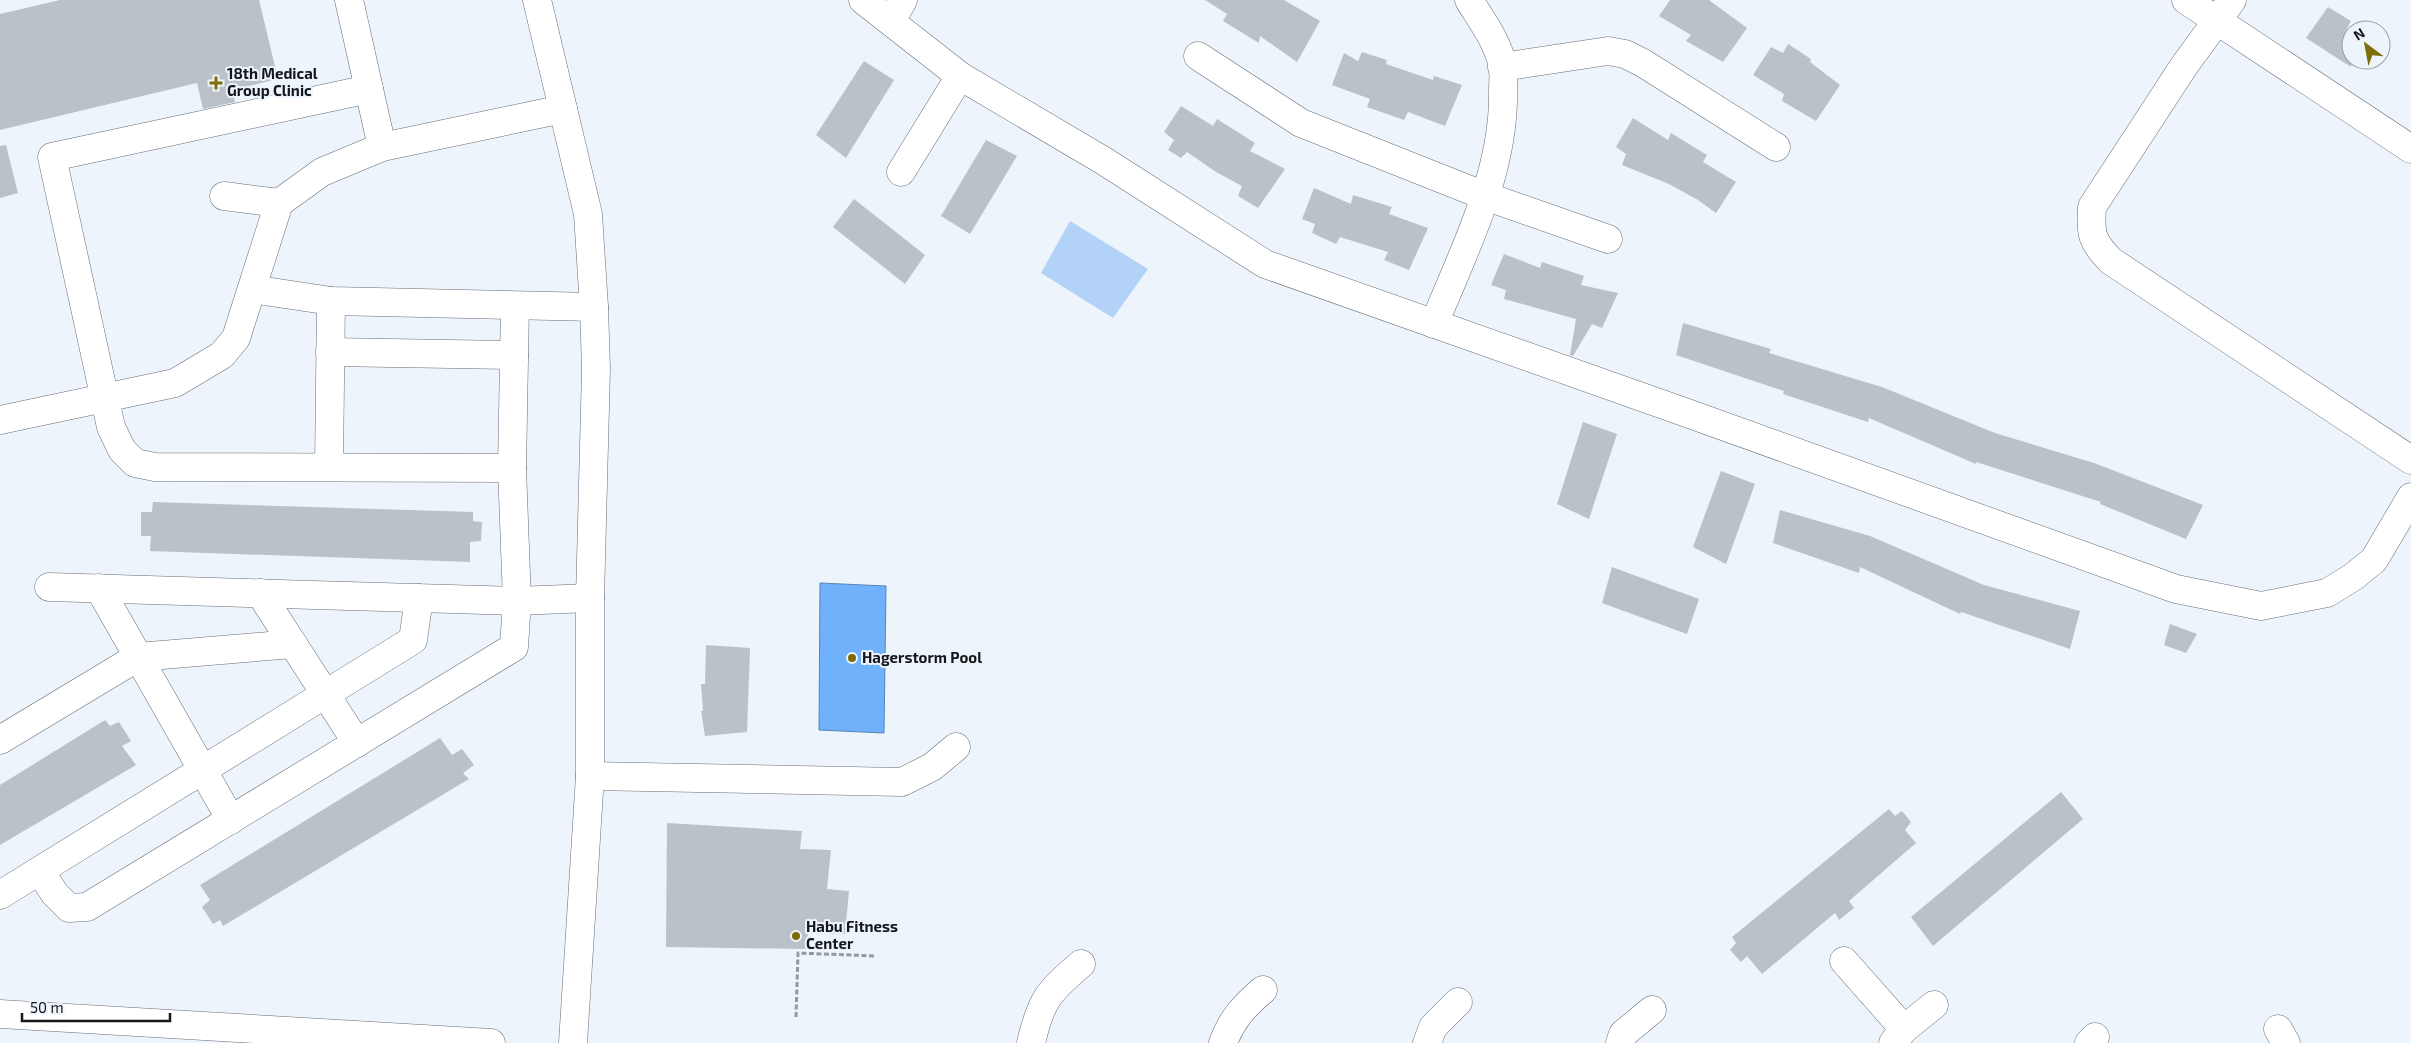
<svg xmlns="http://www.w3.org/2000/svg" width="2411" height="1043" font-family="'Exo 2',sans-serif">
	<rect width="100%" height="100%" fill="#edf4fc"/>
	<path fill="#b2d2f8" d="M1070 221 1148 269 1113 318 1041 273Z"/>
	<path fill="#70b1fc" stroke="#5583b8" d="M820 583 886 586 884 733 819 730Z"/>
	<g fill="#bbc1c9">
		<path d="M60 0H259L278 79 232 90 235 102 203 109 197 83 0 130V14Z"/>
		<path d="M1205 0H1284L1320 21 1297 62 1260 36 1259 43 1223 21 1227 14Z"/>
		<path d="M1670 0H1709L1747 28 1723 62 1686 41 1691 35 1659 16Z"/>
		<path d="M2328 7 2351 21 2345 32 2351 35V67L2306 38Z"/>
		<path d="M1788 44 1811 59 1810 62 1840 85 1816 121 1782 101 1784 94 1753 75 1771 47 1783 53Z"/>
		<path d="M1362 52 1387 60 1386 64 1433 80 1434 76 1462 85 1445 126 1408 112 1404 120 1367 107 1370 99 1332 85 1344 53 1358 61Z"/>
		<path d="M864 61 894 80 846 158 816 135Z"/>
		<path d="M1181 106 1213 126 1217 119 1255 143 1250 151 1285 169 1258 208 1238 196 1242 186 1216 172 1187 152 1181 158 1168 150 1174 140 1164 132Z"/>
		<path d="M1633 118 1668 140 1671 133 1707 155 1703 162 1736 182 1716 213 1698 200 1669 184 1622 165 1626 154 1616 147Z"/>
		<path d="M986 140 1017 156 970 234 941 216Z"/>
		<path d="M6 145 18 193 0 198V146Z"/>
		<path d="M1314 188 1351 204 1353 195 1392 207 1389 214 1428 228 1409 270 1384 260 1388 252 1340 237 1336 244 1312 233 1315 224 1302 219Z"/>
		<path d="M854 199 925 255 905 284 833 227Z"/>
		<path d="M1504 254 1540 268 1542 262 1584 276 1581 285 1618 293 1602 328 1592 324 1573 356 1570 355 1576 319 1504 299 1506 290 1491 285Z"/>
		<path d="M1683 323 1771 349 1769 353 1882 387 1995 433 2094 463 2203 505 2186 539 2100 504 2101 502 1976 462V464L1869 418 1868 422 1783 394 1784 391 1676 355Z"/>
		<path d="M1583 422 1617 434 1589 519 1557 504Z"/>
		<path d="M1721 471 1755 484 1726 564 1693 547Z"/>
		<path d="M153 502 473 512V521L482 522 481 541 470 542V562L150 551 151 536H141V512H152Z"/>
		<path d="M1780 510 1870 536 1984 585 2080 611 2070 649 1961 612 1960 614 1860 567 1859 573 1773 543Z"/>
		<path d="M1612 567 1699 599 1687 634 1602 603Z"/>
		<path d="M2170 624 2197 634 2186 653 2164 645Z"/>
		<path d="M706 645 750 648 747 732 705 736 701 711H703L701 684H705Z"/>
		<path d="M105 720 110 726 119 722 131 741 122 746 136 765 0 845V785Z"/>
		<path d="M440 738 452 755 462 749 474 765 463 773 469 779 223 926 220 920 213 924 202 907 210 900 200 885Z"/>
		<path d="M2061 792 2083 819 1933 946 1911 917Z"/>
		<path d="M1889 809 1895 816 1902 811 1911 822 1905 830 1916 843 1849 901 1854 908 1839 920 1835 913 1762 974 1747 956 1741 962 1730 950 1736 943 1732 937Z"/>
		<path d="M667 823 802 831 800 849 831 850 827 889 849 891 845 934 808 933 806 949 666 947Z"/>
	</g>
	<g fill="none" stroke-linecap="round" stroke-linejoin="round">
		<defs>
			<g id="minor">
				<path d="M349 0 382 147"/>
				<path d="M537 0 588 214 594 307 596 369 590 598V776L573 1043"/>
				<path d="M863 0 960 76 1104 161 1265 264 1687 413 2176 589 2261 606 2327 593 2353 577 2374 560 2411 497"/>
				<path d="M2186 0 2411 149"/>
				<path d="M2232 0 2184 66 2092 207C2090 234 2092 242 2111 261L2411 460"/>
				<path d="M891 21 903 0"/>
				<path d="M1198 56 1301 123 1485 196 1608 239"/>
				<path d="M1502 67 1608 51 1625 54 1643 63 1776 147"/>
				<path d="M369 89 52 157 111 427 122 450 135 463 155 467 512 468"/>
				<path d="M901 172 960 76"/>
				<path d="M224 196 279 203"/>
				<path d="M252 289 331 301 594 307"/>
				<path d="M1434 324C1464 250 1505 172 1503 90 1503 83 1504 74 1503 67 1498 42 1482 21 1469 0"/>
				<path d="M330 352 514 355"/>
				<path d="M0 420 175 383 222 355 236 338 279 203 322 172 382 147 563 109"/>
				<path d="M329 466 331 301"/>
				<path d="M49 587 517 601 590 598"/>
				<path d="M99 588 231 820"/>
				<path d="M260 593 357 743"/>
				<path d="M0 740 138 657 293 644"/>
				<path d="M590 776 902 782 932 767 956 747"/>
				<path d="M40 871 55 894 69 908 87 907 514 647 517 601 512 468 515 306"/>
				<path d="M0 895 413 640 419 598"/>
				<path d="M1844 961 1904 1029"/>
				<path d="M0 1014 491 1043"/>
				<path d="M2278 1029 2286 1043"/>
				<path d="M1031 1043C1041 1000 1048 992 1081 964"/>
				<path d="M1223 1043C1231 1020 1245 1005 1263 990"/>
				<path d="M1427 1043 1433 1027 1458 1002"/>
				<path d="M1620 1043 1623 1034 1652 1010"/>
				<path d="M1893 1043 1904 1029 1934 1005"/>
				<path d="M2089 1043 2095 1037"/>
			</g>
		</defs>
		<use href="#minor" stroke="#686d74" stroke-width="29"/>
		<path stroke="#94999f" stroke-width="3" stroke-dasharray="5 2.5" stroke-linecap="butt" d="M796 1017 798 953 876 956"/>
		<use href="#minor" stroke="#fff" stroke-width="28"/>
	</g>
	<g fill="#7c6d09" stroke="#edf4fc" stroke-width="2">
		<path d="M213.5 75.5h5v5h5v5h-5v5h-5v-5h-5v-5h5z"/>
		<circle cx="852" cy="658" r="5"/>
		<circle cx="796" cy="936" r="5"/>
	</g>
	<g text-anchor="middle" stroke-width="4" stroke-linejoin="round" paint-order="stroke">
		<g font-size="15" font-weight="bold" fill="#15181a" stroke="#edf4fc" text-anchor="start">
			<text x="227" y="79">18th Medical<tspan x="227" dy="17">Group Clinic</tspan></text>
			<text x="862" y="663">Hagerstorm Pool</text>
			<text x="806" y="932">Habu Fitness<tspan x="806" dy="17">Center</tspan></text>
		</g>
	</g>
	<g transform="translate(2366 45) rotate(328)"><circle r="24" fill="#edf4fc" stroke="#979ca2"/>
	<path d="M0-4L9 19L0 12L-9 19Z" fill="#7c6d09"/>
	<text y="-8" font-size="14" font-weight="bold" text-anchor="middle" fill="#15181a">N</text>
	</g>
	<path d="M22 1013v8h148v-8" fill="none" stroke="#15181a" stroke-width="2.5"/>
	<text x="30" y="1013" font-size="15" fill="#15181a" stroke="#edf4fc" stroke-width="4" paint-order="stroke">50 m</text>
</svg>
